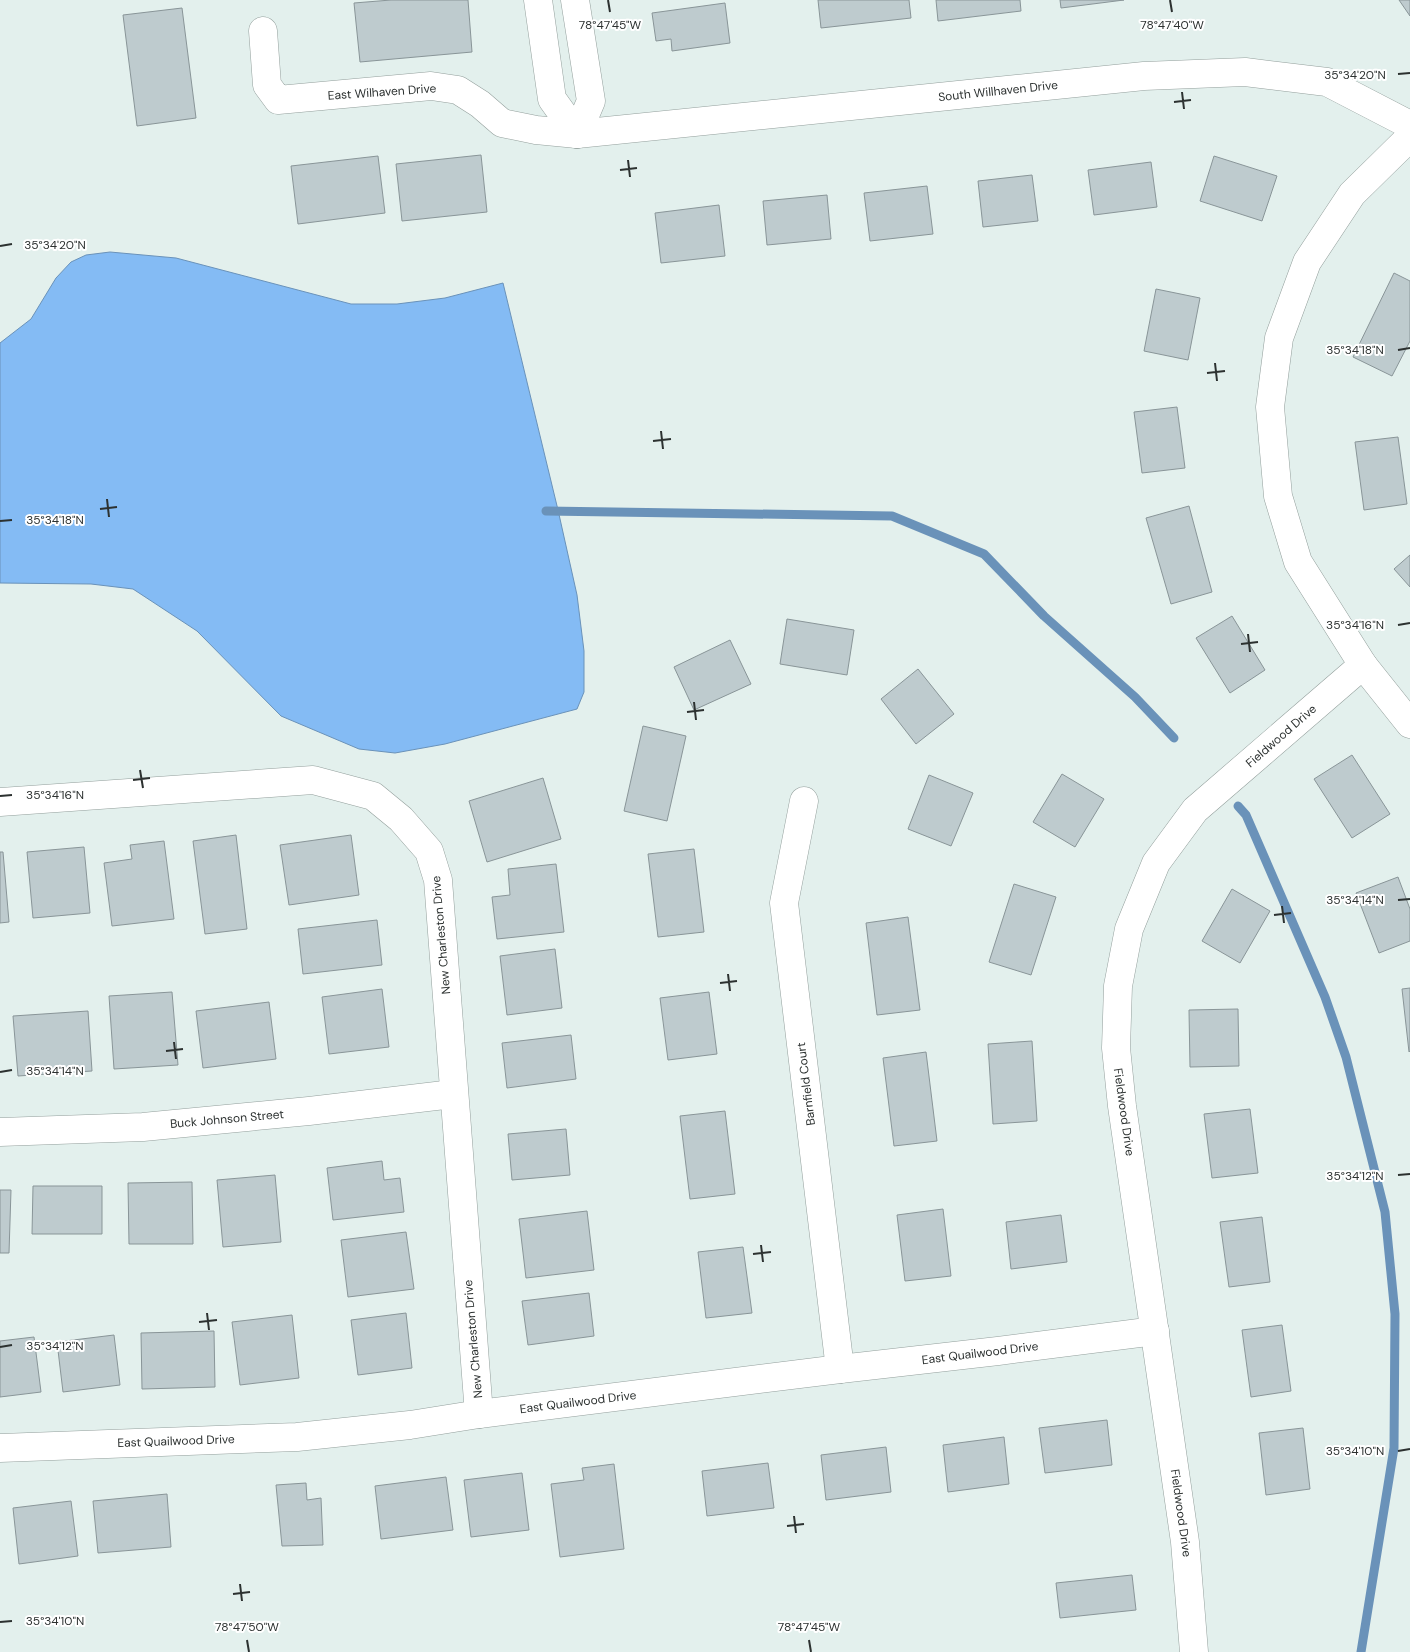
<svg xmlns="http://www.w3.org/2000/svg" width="1410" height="1652" font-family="'DM Sans',sans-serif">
	<rect width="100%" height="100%" fill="#e3f0ed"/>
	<path fill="#84bbf4" stroke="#6a92b9" d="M110 252 176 258 351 304H397L445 298 503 283 558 510 577 595 584 651V692L577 709 445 744 395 753 359 749 281 716 197 631 133 589 91 584 0 583V343L31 319 56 278 71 262 86 255Z"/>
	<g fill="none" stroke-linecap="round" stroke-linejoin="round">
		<g stroke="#6a92b9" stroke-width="9">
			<path d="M546 511 892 516 984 554 1044 616 1135 697 1174 738"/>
			<path d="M1238 806 1246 815 1325 997 1346 1057 1385 1212 1395 1314 1394 1448 1361 1652"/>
		</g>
	</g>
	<g fill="#becbce" stroke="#899598">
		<path d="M391 0H468L472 52 360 62 354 3Z"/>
		<path d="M818 0H909L911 18 821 28Z"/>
		<path d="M936 0H1020L1021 11 938 21Z"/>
		<path d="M1060 0H1124L1061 8Z"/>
		<path d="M1399 0H1410V16Z"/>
		<path d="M725 3 730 43 672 51 671 39 656 41 652 13Z"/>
		<path d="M182 8 196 118 137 126 123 15Z"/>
		<path d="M481 155 487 212 402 221 396 164Z"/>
		<path d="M378 156 385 213 298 224 291 166Z"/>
		<path d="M1214 156 1277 176 1262 221 1200 201Z"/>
		<path d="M1151 162 1157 207 1094 215 1088 170Z"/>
		<path d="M1032 175 1038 221 983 227 978 181Z"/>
		<path d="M927 186 933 234 870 241 864 193Z"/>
		<path d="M827 195 831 239 767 245 763 201Z"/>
		<path d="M719 205 725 256 661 263 655 213Z"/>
		<path d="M1394 273 1410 281V341L1392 376 1353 357Z"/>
		<path d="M1156 289 1200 298 1188 360 1144 351Z"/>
		<path d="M1177 407 1185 468 1142 473 1134 412Z"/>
		<path d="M1398 437 1407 504 1364 510 1355 442Z"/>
		<path d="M1189 506 1212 592 1171 604 1146 518Z"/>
		<path d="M1410 555V587L1394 569Z"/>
		<path d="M1232 616 1265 670 1230 693 1196 638Z"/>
		<path d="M787 619 854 630 847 675 780 664Z"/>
		<path d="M730 640 751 684 694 710 674 667Z"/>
		<path d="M918 669 954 714 916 744 881 699Z"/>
		<path d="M643 726 686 736 667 821 624 811Z"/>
		<path d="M1352 755 1390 814 1352 838 1314 779Z"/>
		<path d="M1062 774 1104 799 1075 847 1033 822Z"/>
		<path d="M929 775 973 793 951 846 908 829Z"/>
		<path d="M543 778 561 839 487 862 469 801Z"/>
		<path d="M236 835 247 929 205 934 193 841Z"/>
		<path d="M351 835 359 895 289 905 280 845Z"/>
		<path d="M164 841 174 919 112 926 104 863 132 859 130 845Z"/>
		<path d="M84 847 90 913 33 918 27 852Z"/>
		<path d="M694 849 704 932 658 937 648 854Z"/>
		<path d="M0 852H3L9 922 0 923Z"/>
		<path d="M556 864 564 932 497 939 492 897 510 895 508 869Z"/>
		<path d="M1398 877 1410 909V941L1379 953 1356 893Z"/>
		<path d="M1014 884 1056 897 1031 975 989 962Z"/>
		<path d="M1232 889 1270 911 1240 963 1202 941Z"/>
		<path d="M908 917 920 1010 877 1015 866 923Z"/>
		<path d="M377 920 382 965 303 974 298 929Z"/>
		<path d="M555 949 562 1008 507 1015 500 956Z"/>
		<path d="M1410 988V1051L1409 1052 1402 989Z"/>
		<path d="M382 989 389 1047 329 1054 322 997Z"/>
		<path d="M172 992 178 1065 114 1069 109 996Z"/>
		<path d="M709 992 717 1054 668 1060 660 998Z"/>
		<path d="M269 1002 276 1059 203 1068 196 1011Z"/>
		<path d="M1238 1009 1239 1066 1190 1067 1189 1010Z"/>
		<path d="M88 1011 92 1071 18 1076 13 1016Z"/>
		<path d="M571 1035 576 1079 507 1088 502 1043Z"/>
		<path d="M1032 1041 1037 1121 993 1124 988 1044Z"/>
		<path d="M926 1052 937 1141 894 1146 883 1058Z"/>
		<path d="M1250 1109 1258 1173 1212 1178 1204 1114Z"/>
		<path d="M725 1111 735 1194 690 1199 680 1116Z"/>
		<path d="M566 1129 570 1175 512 1180 508 1134Z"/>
		<path d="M382 1161 384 1180 400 1178 404 1212 333 1220 327 1168Z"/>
		<path d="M275 1175 281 1242 223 1247 217 1180Z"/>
		<path d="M192 1182 193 1244H129L128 1183Z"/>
		<path d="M33 1186H102V1234H32Z"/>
		<path d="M0 1190H11L9 1253H0Z"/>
		<path d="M943 1209 951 1276 905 1281 897 1215Z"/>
		<path d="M587 1211 594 1270 526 1278 519 1219Z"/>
		<path d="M1061 1215 1067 1262 1011 1269 1006 1222Z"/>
		<path d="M1262 1217 1270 1282 1229 1287 1220 1222Z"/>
		<path d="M406 1232 414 1289 348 1297 341 1240Z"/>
		<path d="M743 1247 752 1313 706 1318 698 1252Z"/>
		<path d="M589 1293 594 1336 528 1345 522 1301Z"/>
		<path d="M406 1313 412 1368 358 1375 351 1320Z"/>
		<path d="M292 1315 299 1378 240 1385 232 1322Z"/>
		<path d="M1282 1325 1291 1391 1251 1397 1242 1330Z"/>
		<path d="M214 1331 215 1387 142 1389 141 1333Z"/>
		<path d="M114 1335 120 1385 63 1392 57 1342Z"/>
		<path d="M34 1337 41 1392 0 1397V1341Z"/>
		<path d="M1107 1420 1112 1465 1045 1473 1039 1428Z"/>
		<path d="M1303 1428 1310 1489 1266 1495 1259 1433Z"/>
		<path d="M1004 1437 1009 1484 948 1492 943 1445Z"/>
		<path d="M886 1447 891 1492 826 1500 821 1455Z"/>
		<path d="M768 1463 774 1508 707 1516 702 1471Z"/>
		<path d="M614 1464 624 1549 560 1557 551 1484 584 1480 582 1468Z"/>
		<path d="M522 1473 529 1530 471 1537 464 1480Z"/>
		<path d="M446 1477 453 1530 381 1539 375 1486Z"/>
		<path d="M306 1483 307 1500 321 1498 323 1545 282 1546 276 1485Z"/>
		<path d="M167 1494 171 1547 98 1553 93 1501Z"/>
		<path d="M71 1501 78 1556 19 1564 13 1508Z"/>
		<path d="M1132 1575 1136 1610 1060 1618 1056 1583Z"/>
	</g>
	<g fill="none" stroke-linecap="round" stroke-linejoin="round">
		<defs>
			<g id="minor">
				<path d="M538 0 552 99 577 134"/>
				<path d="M575 0 591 101 577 134"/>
				<path d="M263 31 267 85 278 100 431 86 458 90 480 104 502 123 536 130 577 134 1144 76 1245 72 1327 82 1410 125"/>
				<path d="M1410 137 1352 194 1307 262 1279 338 1270 407 1278 496 1298 562 1363 665 1410 724"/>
				<path d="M804 801 784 903 840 1369"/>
				<path d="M0 802 313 780 373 796 401 819 429 851 438 880 479 1414"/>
				<path d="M0 1132 143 1127 309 1111 453 1094"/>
				<path d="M0 1448 297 1437 410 1425 479 1414 840 1369 998 1351 1155 1331"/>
				<path d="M1194 1652 1185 1542 1122 1106 1116 1048 1118 986 1129 929 1156 863 1195 810 1363 665"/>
			</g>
		</defs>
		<use href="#minor" stroke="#939f9c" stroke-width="29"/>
		<use href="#minor" stroke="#fff" stroke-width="28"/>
	</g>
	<path fill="none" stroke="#2c3130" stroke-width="2" d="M608 0 610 12M1170 0 1172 12M1398 74 1410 73M1182 92 1184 109M1174 102 1191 100M628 160 630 177M620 170 637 168M0 246 12 244M1398 350 1410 348M1215 363 1217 381M1207 373 1225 371M661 431 663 449M653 441 671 439M107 499 109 517M100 509 117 507M0 521 12 520M1398 625 1410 623M1248 634 1250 652M1241 644 1258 642M694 702 696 720M687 712 704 710M140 770 143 788M133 780 150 778M0 796 12 795M1398 900 1410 899M1282 906 1284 923M1274 915 1291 913M728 974 730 991M720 983 737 981M174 1042 176 1059M166 1051 183 1049M0 1072 12 1070M1398 1175 1410 1174M761 1245 763 1262M753 1254 771 1252M207 1313 209 1330M199 1322 217 1320M0 1347 12 1345M1398 1451 1410 1449M794 1516 796 1533M787 1526 804 1524M240 1584 242 1601M233 1594 250 1592M0 1622 12 1621M247 1640 249 1652M809 1640 811 1652"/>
	<g text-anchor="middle" stroke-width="4" stroke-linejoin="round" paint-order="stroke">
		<g font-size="12" fill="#2c3130" stroke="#fff">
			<text transform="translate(998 91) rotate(-6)" y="4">South Willhaven Drive</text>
			<text transform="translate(382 92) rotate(-4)" y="4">East Wilhaven Drive</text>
			<text transform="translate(1281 736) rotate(-41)" y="4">Fieldwood Drive</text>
			<text transform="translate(441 935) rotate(-95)" y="4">New Charleston Drive</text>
			<text transform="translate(806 1084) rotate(-97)" y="4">Barnfield Court</text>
			<text transform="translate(1124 1112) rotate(82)" y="4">Fieldwood Drive</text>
			<text transform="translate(227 1119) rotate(-5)" y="4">Buck Johnson Street</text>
			<text transform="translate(473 1339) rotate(-95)" y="4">New Charleston Drive</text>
			<text transform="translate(980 1353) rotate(-7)" y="4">East Quailwood Drive</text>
			<text transform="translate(578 1402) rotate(-7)" y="4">East Quailwood Drive</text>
			<text transform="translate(176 1441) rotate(-2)" y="4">East Quailwood Drive</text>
			<text transform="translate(1181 1513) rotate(82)" y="4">Fieldwood Drive</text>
		</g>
	</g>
	<g font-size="12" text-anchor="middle" fill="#2c3130" stroke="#fff" stroke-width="4" stroke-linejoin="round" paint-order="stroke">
		<text x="610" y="29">78°47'45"W</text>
		<text x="1172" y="29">78°47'40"W</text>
		<text x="1355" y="79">35°34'20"N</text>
		<text x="55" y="249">35°34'20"N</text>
		<text x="1355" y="354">35°34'18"N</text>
		<text x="55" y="524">35°34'18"N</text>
		<text x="1355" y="629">35°34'16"N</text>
		<text x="55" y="799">35°34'16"N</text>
		<text x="1355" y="904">35°34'14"N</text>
		<text x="55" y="1075">35°34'14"N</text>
		<text x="1355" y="1180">35°34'12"N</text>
		<text x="55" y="1350">35°34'12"N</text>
		<text x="1355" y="1455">35°34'10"N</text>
		<text x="55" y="1625">35°34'10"N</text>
		<text x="247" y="1631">78°47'50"W</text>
		<text x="809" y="1631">78°47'45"W</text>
	</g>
</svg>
